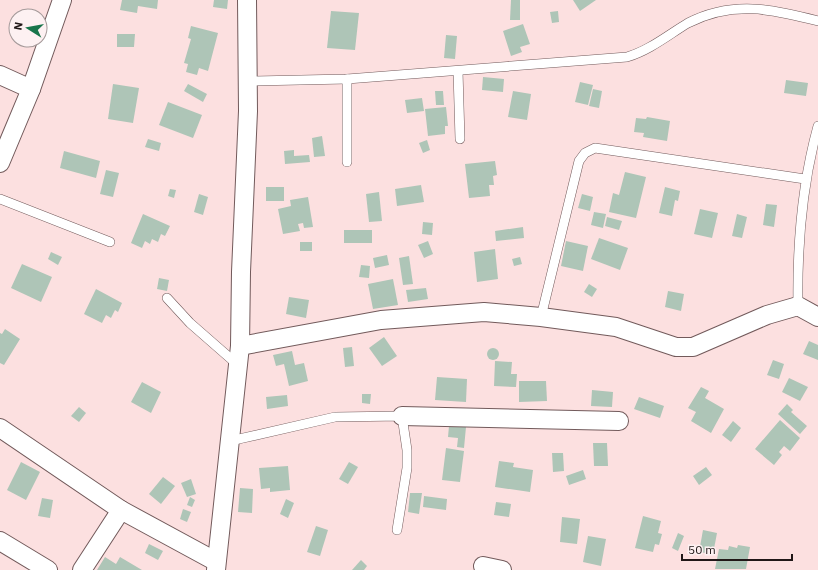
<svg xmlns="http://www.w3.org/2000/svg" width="818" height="570" font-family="'IBM Plex Sans',sans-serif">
	<rect width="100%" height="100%" fill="#fce0e0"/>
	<g fill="#aec5b7">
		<path d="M122 0H158L157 9 138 6 137 13 120 10Z"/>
		<path d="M214 0H228L227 9 213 7Z"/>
		<path d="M511 0H520V20H510Z"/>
		<path d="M573 0H596L580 11Z"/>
		<path d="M331 11 359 13 355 50 327 48Z"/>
		<path d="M558 11 559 22 552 23 550 12Z"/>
		<path d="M523 24 530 44 520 47 522 52 511 56 503 31Z"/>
		<path d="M191 26 218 33 208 71 199 68 197 75 186 72 188 64 184 63 191 39 188 38Z"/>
		<path d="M117 34H135L134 47H117Z"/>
		<path d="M446 35 457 36 455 59 444 58Z"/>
		<path d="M483 77 504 79 503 92 482 90Z"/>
		<path d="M786 80 808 83 806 96 784 93Z"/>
		<path d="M580 82 593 85 588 105 575 102Z"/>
		<path d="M113 84 139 88 133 123 108 119Z"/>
		<path d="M188 84 207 94 203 102 184 91Z"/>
		<path d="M593 89 602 91 599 108 589 106Z"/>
		<path d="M435 91H443L444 105H436Z"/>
		<path d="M513 91 531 94 527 120 508 117Z"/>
		<path d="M422 98 424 111 407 113 405 100Z"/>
		<path d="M168 102 202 115 193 138 159 125Z"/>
		<path d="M446 107 448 126H445V134L428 136 425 109Z"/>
		<path d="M647 117 670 121 667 141 643 137 644 133 634 132 636 118 646 119Z"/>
		<path d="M322 136 325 156 314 157 312 138Z"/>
		<path d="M148 139 161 143 159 151 145 147Z"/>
		<path d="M427 140 430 150 423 153 419 143Z"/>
		<path d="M294 150V156L309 155 310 162 285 164 284 151Z"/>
		<path d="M64 151 100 161 96 178 60 168Z"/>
		<path d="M495 161 497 175 493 176 494 185H489L490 196 469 198 465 164Z"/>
		<path d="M106 170 119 173 113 197 100 194Z"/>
		<path d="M625 172 646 177 636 218 609 212 613 193 619 195Z"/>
		<path d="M421 185 424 202 397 206 395 189Z"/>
		<rect x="266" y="187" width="18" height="14"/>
		<path d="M665 187 680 191 678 201 675 200 672 216 659 213Z"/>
		<path d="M170 189 176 190 174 198 168 196Z"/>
		<path d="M379 192 382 221 369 222 366 194Z"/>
		<path d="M199 194 208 197 203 215 194 212Z"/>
		<path d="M582 194 593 197 590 211 578 208Z"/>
		<path d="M308 197 313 227 304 228 303 223 298 224 300 231 283 234 278 209 291 206 290 200Z"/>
		<path d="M766 204 777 205 774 227 763 225Z"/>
		<path d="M700 209 718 213 712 238 694 234Z"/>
		<path d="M594 212 606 214 603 228 591 225Z"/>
		<path d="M143 214 170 226 165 236 161 234 158 242 152 239 150 244 145 241 142 248 131 243Z"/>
		<path d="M737 214 747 217 742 238 732 236Z"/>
		<path d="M607 217 622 221 619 230 605 226Z"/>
		<path d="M423 222 433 223 432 235 422 234Z"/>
		<path d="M523 227 524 238 496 241 495 231Z"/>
		<rect x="344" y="230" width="28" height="13"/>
		<path d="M599 238 628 248 620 270 591 259Z"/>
		<path d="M428 241 433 254 424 258 418 245Z"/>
		<path d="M566 241 588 246 583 271 561 266Z"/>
		<rect x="300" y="242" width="12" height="9"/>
		<path d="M495 249 498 279 477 282 474 252Z"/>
		<path d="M51 252 62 257 58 265 48 259Z"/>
		<path d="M387 255 389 265 375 268 373 258Z"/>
		<path d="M409 256 413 284 403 285 399 258Z"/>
		<path d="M520 257 522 264 514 266 512 259Z"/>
		<path d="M22 264 52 277 41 302 11 288Z"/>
		<path d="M361 265 370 266 369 278 359 277Z"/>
		<path d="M159 278 169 280 167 291 157 289Z"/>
		<path d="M393 279 398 305 373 309 368 284Z"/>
		<path d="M589 284 597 289 592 297 584 292Z"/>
		<path d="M426 288 428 299 408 302 406 290Z"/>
		<path d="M96 289 122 303 118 312 115 310 111 318 106 315 102 323 84 314Z"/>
		<path d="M668 291 684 294 681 311 665 307Z"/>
		<path d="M289 297 309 300 306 318 286 314Z"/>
		<path d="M5 329 20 339 4 365 0 363V333L2 334Z"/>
		<path d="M384 337 397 356 382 366 369 348Z"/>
		<path d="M809 341 818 345V360L803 354Z"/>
		<path d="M352 347 354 366 345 367 343 348Z"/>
		<circle cx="493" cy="354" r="6"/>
		<path d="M292 351 295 365 304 363 308 381 289 386 284 364 276 366 273 355Z"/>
		<path d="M773 360 784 364 779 379 767 375Z"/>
		<path d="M495 361 512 362 511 374H517L516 387 494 386Z"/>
		<path d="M437 377 467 379 466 402 435 400Z"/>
		<path d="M789 378 808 387 800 401 782 392Z"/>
		<path d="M519 381H546L547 401 519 402Z"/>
		<path d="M142 382 161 392 151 413 131 402Z"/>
		<path d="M701 387 709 391 705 398 724 409 711 433 691 421 696 412 688 408Z"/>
		<path d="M592 390 613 392 612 407 591 406Z"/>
		<path d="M362 394H371L370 404 362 403Z"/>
		<path d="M287 395 288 406 267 409 266 397Z"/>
		<path d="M639 397 664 406 660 418 634 409Z"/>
		<path d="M787 404 793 410 791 412 807 426 800 434 778 414Z"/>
		<path d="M79 407 86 413 79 422 71 416Z"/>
		<path d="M780 420 800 438 790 451 784 446 779 452 782 455 774 465 755 449Z"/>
		<path d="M733 421 741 428 731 442 722 435Z"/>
		<path d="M449 426 466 427 464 448 457 447 458 438 448 437Z"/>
		<path d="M593 443H607L608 466H594Z"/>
		<path d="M446 448 464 451 460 482 442 480Z"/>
		<path d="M552 453H563L564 471 553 472Z"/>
		<path d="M499 461 514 463 513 467 533 470 530 492 495 487Z"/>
		<path d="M21 462 40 472 26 500 7 490Z"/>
		<path d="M349 462 358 467 348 484 339 479Z"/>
		<path d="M288 466 290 490 270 492V488L261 489 259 468Z"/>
		<path d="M706 467 712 475 699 485 693 476Z"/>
		<path d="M583 470 586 479 569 485 566 476Z"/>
		<path d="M163 477 175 486 161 504 149 494Z"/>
		<path d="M191 479 196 494 187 497 181 483Z"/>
		<path d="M240 488 253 489 252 513 238 512Z"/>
		<path d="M410 493H422L419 514 408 512Z"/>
		<path d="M424 496 447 499 446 510 423 507Z"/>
		<path d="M190 497 195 500 192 507 187 505Z"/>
		<path d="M42 498 53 500 50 518 38 516Z"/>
		<path d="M286 499 294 503 288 518 280 514Z"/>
		<path d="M496 502 511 504 509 517 494 515Z"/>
		<path d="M183 509 191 512 187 522 180 519Z"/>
		<path d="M643 516 661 521 658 533 662 534 659 545 655 544 653 552 635 548Z"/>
		<path d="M562 517 580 519 577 544 560 542Z"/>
		<path d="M316 526 328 530 320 556 307 552Z"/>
		<path d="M703 530 717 533 713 554 699 552Z"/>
		<path d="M678 533 684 536 678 551 672 548Z"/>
		<path d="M588 536 606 539 601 566 583 562Z"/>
		<path d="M149 544 163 551 158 560 145 553Z"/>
		<path d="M738 545 750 547 746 569H715L719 549 728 550 729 546 737 548Z"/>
		<path d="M105 557 116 564 120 557 142 570H97Z"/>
		<path d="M361 560 367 566 364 570H352Z"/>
	</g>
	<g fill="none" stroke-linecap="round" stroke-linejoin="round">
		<defs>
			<g id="lane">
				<path d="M458 71 460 139"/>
				<path d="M248 81 347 79 627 57C650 50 668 35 688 23 733 0 772 9 818 21"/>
				<path d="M347 162V79"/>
				<path d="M0 199 110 242"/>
				<path d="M167 298 190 323 238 365"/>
				<path d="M798 306C797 246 802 184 818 126"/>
				<path d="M541 317 579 161 585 153 595 148 805 179"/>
				<path d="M230 441 335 417 402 416 407 450V468L397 530"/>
			</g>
			<g id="street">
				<path d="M0 75 31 89 0 163"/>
				<path d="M31 89 62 0"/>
				<path d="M240 346 381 320 484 312 541 317 616 327 676 347H693L767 315 798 306 818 317"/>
				<path d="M402 416 619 421"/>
				<path d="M0 428 121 510"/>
				<path d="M0 541 48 570"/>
				<path d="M483 566 502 570"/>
				<path d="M82 570 121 510 215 561"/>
				<path d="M216 570 240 346 241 272 248 111 247 0"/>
			</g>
		</defs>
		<use href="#lane" stroke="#725a5b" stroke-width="10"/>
		<use href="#street" stroke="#725a5b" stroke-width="20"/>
		<use href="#lane" stroke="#fff" stroke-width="9"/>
		<use href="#street" stroke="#fff" stroke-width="18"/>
	</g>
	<g transform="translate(28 28) rotate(281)"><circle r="19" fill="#fdf1f2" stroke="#a59a9a"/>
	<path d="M0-3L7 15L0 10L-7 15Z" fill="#18754b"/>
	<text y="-6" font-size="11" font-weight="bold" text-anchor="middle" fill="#201717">N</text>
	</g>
	<path d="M682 554v6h110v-6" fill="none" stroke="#201717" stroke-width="2"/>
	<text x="688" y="554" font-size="12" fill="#201717" stroke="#fdf1f2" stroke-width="3" paint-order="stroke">50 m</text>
</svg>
